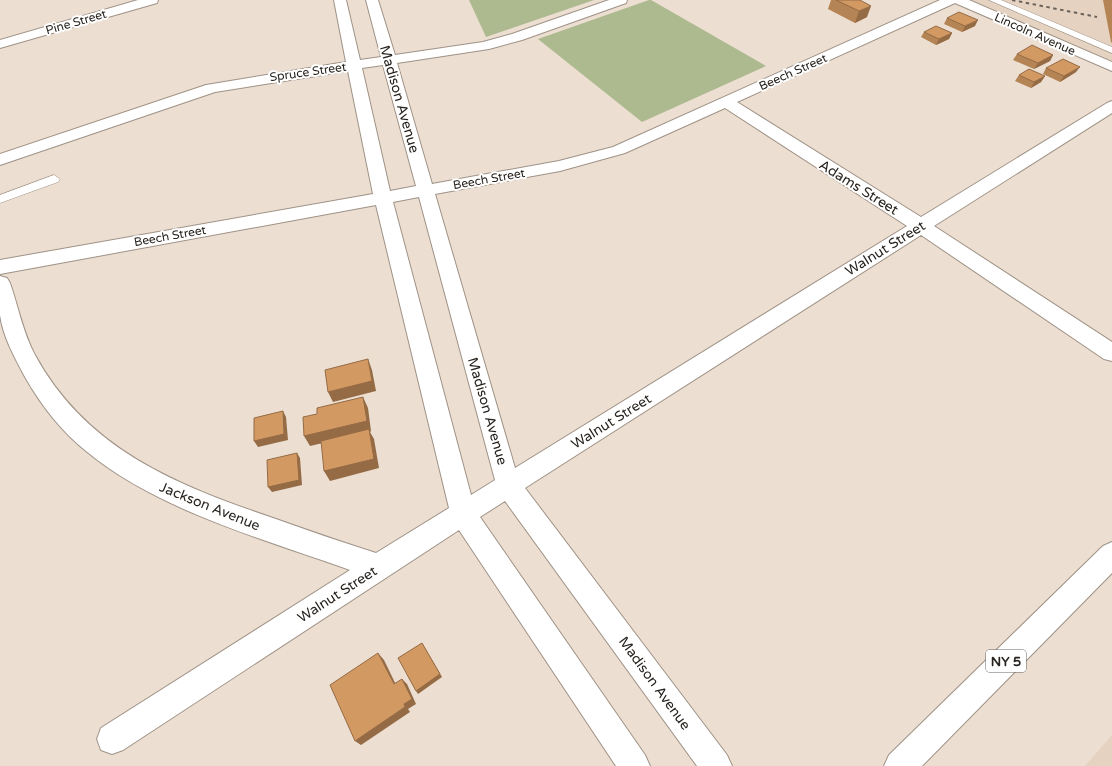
<svg xmlns="http://www.w3.org/2000/svg" width="1112" height="766" font-family="'Varela Round',sans-serif">
	<rect width="100%" height="100%" fill="#ecded1"/>
	<g fill="#e5d2c0">
		<path d="M968 0H1112V63Z"/>
		<path d="M1112 735V766H1085Z"/>
	</g>
	<g fill="#adb98e">
		<path d="M469 0H594L486 37Z"/>
		<path d="M649 0H651L766 66 642 122 538 39Z"/>
	</g>
	<g fill="none" stroke-linecap="round" stroke-linejoin="round">
		<defs>
			<g id="lane">
				<path d="M989 0H1001L1112 47V53Z"/>
				<path d="M54 175 60 179 58 182 0 203V195Z"/>
			</g>
			<g id="street">
				<path d="M138 0H158L157 3 0 48V40Z"/>
				<path d="M334 0H346L360 60 381 57 366 0H378L395 55 483 42 512 34 609 0H627L626 3 522 40 489 49 397 63 432 184 559 161 613 147 940 0H969L1112 62V71L955 3 737 102 921 217 1107 103 1112 101V113L934 226 1112 342V361L1104 359 921 235 525 488 727 755 732 766H697L505 501 480 517 645 755 650 766H616L459 530 123 750 112 754 101 750 97 739 101 728 350 570C263 539 157 510 86 451 61 431 41 405 25 377 15 358 3 337 0 315 0 303 0 289 0 276L7 278 10 283C18 306 23 333 35 355 86 449 176 485 273 518 307 530 341 542 376 553L449 508 376 205 0 274V260L373 194 348 71 215 92 0 165V154L206 85 346 62ZM383 65 416 186 390 191 362 68ZM725 108 907 226 515 468 435 194 560 171 625 153ZM419 197 495 480 471 495 393 202Z"/>
			</g>
			<path id="highway" d="M1112 542V573L922 766H884L889 755 1103 546Z"/>
		</defs>
		<use href="#lane" stroke="#9f9286" stroke-width="1"/>
		<use href="#street" stroke="#9f9286" stroke-width="2"/>
		<use href="#highway" stroke="#9f9286" stroke-width="2"/>
		<use href="#lane" fill="#fff" fill-rule="evenodd"/>
		<use href="#street" fill="#fff" fill-rule="evenodd"/>
		<use href="#highway" fill="#fff" fill-rule="evenodd"/>
		<path stroke="#6b635b" stroke-width="2" stroke-dasharray="3.5 3.5" stroke-linecap="butt" d="M1012 0 1097 17"/>
	</g>
	<g fill="#b58454">
		<path d="M831 0H860L867 17 855 23 828 9Z"/>
		<path d="M1103 0H1112V43L1111 42Z"/>
		<path d="M947 18 975 26 962 32 944 24Z"/>
		<path d="M924 32 952 33 949 39 936 45 921 37Z"/>
		<path d="M1017 54 1053 55 1050 61 1034 69 1013 60Z"/>
		<path d="M1046 68 1076 72 1060 82 1043 74Z"/>
		<path d="M1019 75 1045 76 1041 82 1031 88 1015 81Z"/>
	</g>
	<g fill="#946b45">
		<path d="M871 6 867 17 855 23 859 11Z"/>
		<path d="M978 20 975 26 962 32 965 26Z"/>
		<path d="M952 33 949 39 936 45 939 39Z"/>
		<path d="M1053 55 1050 61 1034 69 1038 63Z"/>
		<path d="M1080 67 1076 72 1060 82 1064 76Z"/>
		<path d="M1045 76 1041 82 1031 88 1034 82Z"/>
		<path d="M368 359 372 370 376 391 333 402 328 392Z"/>
		<path d="M363 397 368 408 371 431 370 432 374 439 379 468 330 481 324 471 370 432 310 446 304 436Z"/>
		<path d="M283 411 286 417 288 440 258 447 254 441Z"/>
		<path d="M297 453 300 458 302 485 272 492 268 487Z"/>
		<path d="M422 643 442 677 418 694 416 691Z"/>
		<path d="M378 653 384 660 398 689 394 684Z"/>
		<path d="M402 679 407 684 416 704 408 709 410 712 361 745 355 741 404 704Z"/>
	</g>
	<g fill="#d39962" stroke="#946b45">
		<path d="M836 0H860L871 6 859 11Z"/>
		<path d="M959 12 978 20 965 26 947 18Z"/>
		<path d="M936 26 952 33 939 39 924 32Z"/>
		<path d="M1032 45 1053 55 1038 63 1017 54Z"/>
		<path d="M1063 59 1080 67 1064 76 1046 68Z"/>
		<path d="M1029 69 1045 76 1034 82 1019 75Z"/>
		<path d="M368 359 372 381 328 392 325 370Z"/>
		<path d="M363 397 367 421 304 436 303 417 317 414V408Z"/>
		<path d="M283 411 284 434 254 441V418Z"/>
		<path d="M369 429 374 459 324 471 321 441Z"/>
		<path d="M297 453 299 480 268 487 267 460Z"/>
		<path d="M422 643 440 674 416 691 398 658Z"/>
		<path d="M378 653 394 684 402 679 412 699 404 704 405 707 355 741 330 685Z"/>
	</g>
	<g text-anchor="middle" stroke-width="4" stroke-linejoin="round" paint-order="stroke">
		<g font-size="12" fill="#28231e" stroke="#fff">
			<text transform="translate(76 22) rotate(-16)" y="4">Pine Street</text>
			<text transform="translate(1035 34) rotate(24)" y="4">Lincoln Avenue</text>
			<text transform="translate(308 72) rotate(-8)" y="4">Spruce Street</text>
			<text transform="translate(793 72) rotate(-24)" y="4">Beech Street</text>
			<text transform="translate(489 179) rotate(-10)" y="4">Beech Street</text>
			<text transform="translate(170 236) rotate(-10)" y="4">Beech Street</text>
		</g>
		<rect fill="#fff" stroke="#686562" stroke-width="1" x="986" y="650" width="40" height="22" rx="3"/>
		<g font-size="13" font-weight="bold" fill="#28231e">
			<text x="1006" y="666">NY 5</text>
		</g>
		<g font-size="14" fill="#28231e" stroke="#fff">
			<text transform="translate(400 99) rotate(74)" y="5">Madison Avenue</text>
			<text transform="translate(859 187) rotate(32)" y="5">Adams Street</text>
			<text transform="translate(885 248) rotate(-32)" y="5">Walnut Street</text>
			<text transform="translate(488 411) rotate(74)" y="5">Madison Avenue</text>
			<text transform="translate(611 421) rotate(-32)" y="5">Walnut Street</text>
			<text transform="translate(210 506) rotate(22)" y="5">Jackson Avenue</text>
			<text transform="translate(337 594) rotate(-33)" y="5">Walnut Street</text>
			<text transform="translate(655 683) rotate(54)" y="5">Madison Avenue</text>
		</g>
	</g>
</svg>
